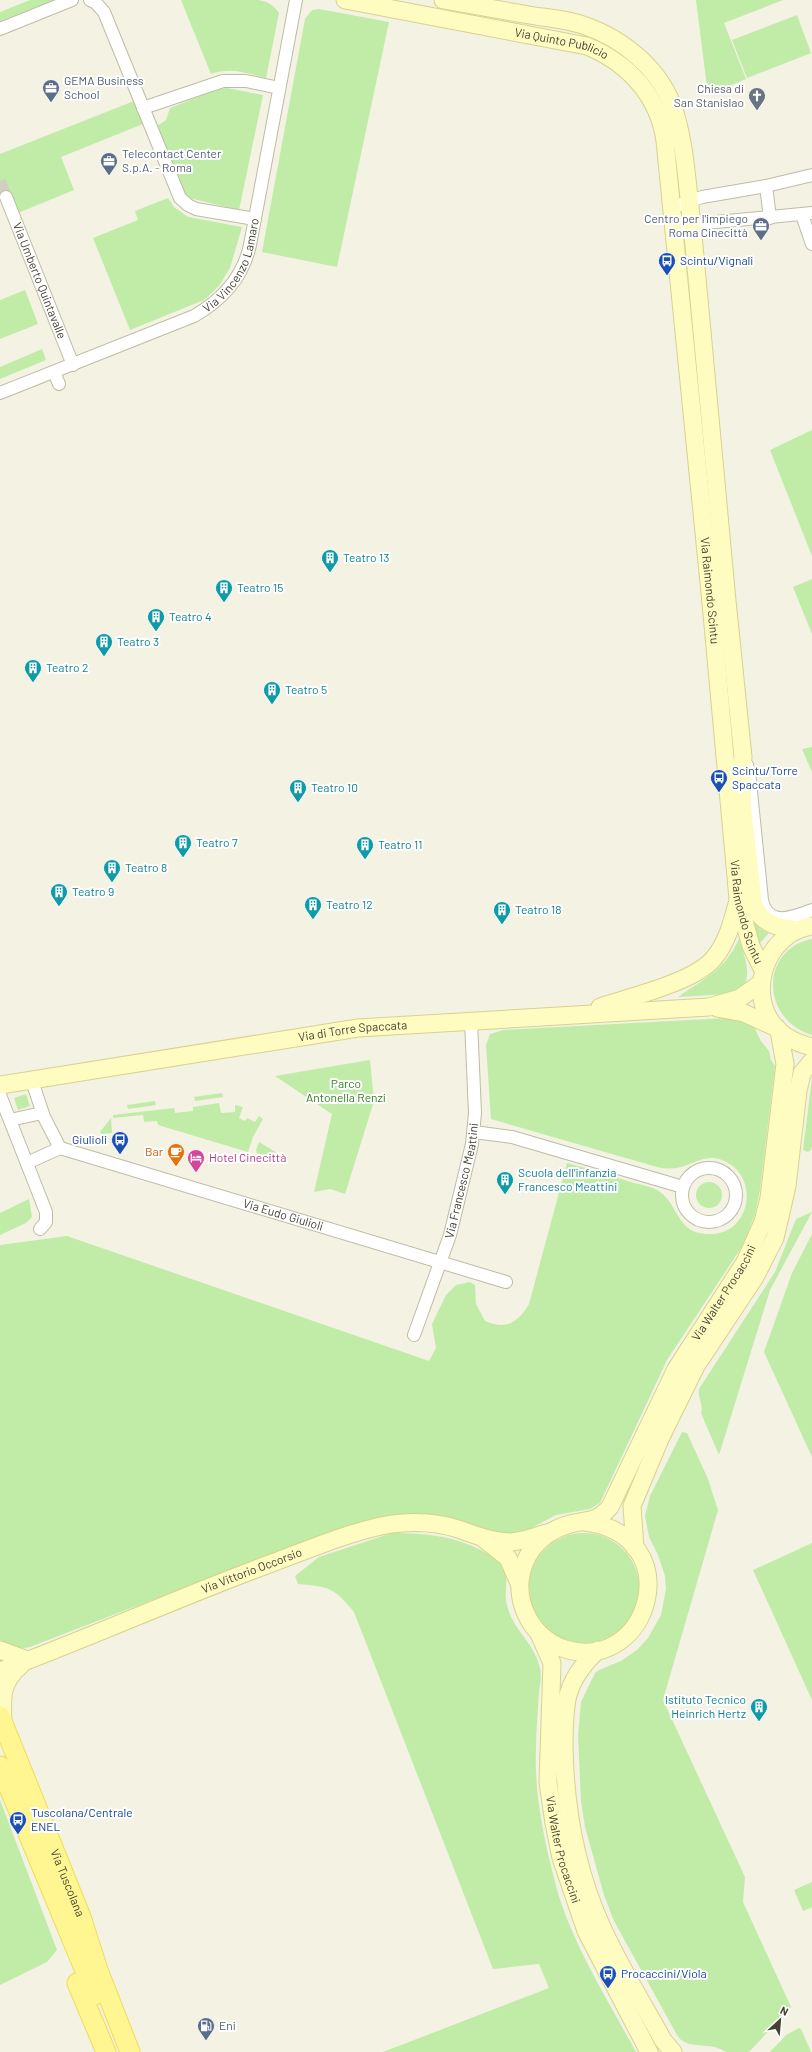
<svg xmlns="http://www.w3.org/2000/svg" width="812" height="2052" font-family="Barlow,sans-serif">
	<rect width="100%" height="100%" fill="#f3f2e3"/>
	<g fill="#c0eca8">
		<path d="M30 0H60L0 23V12Z"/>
		<path d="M181 0H258C268 2 273 4 279 13L266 78C245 73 232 67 211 74Z"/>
		<path d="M696 0H783L724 23 746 79 708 95Z"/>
		<path d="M319 9 389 22 337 267 262 252 305 19 312 10Z"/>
		<path d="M797 15 811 53 747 78 732 40Z"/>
		<path d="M227 88 263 95 239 210 189 198 184 192 157 126 166 120 170 108 217 89Z"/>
		<path d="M134 101 143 124 61 157 74 190 18 213 11 195 0 199V154Z"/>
		<path d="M168 198 174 207 188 217 242 227 230 268 219 286 204 300 130 330 93 238 138 220 135 211Z"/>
		<path d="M25 290 38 324 0 339V300Z"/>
		<path d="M42 349 46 360 0 379V367Z"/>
		<path d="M812 430V556L770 450Z"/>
		<path d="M812 579V634L793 587Z"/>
		<path d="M812 747V772L802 749Z"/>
		<path d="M748 913 760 929 769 933 759 944Z"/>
		<path d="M739 939C744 955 753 974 742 989L729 994 678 997C705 978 724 971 739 939Z"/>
		<path d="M812 939V1035C760 1019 760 949 812 939Z"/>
		<path d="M726 1018 734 1019 754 1027 761 1041 769 1051 771 1060 775 1066 760 1190 755 1214 743 1245 667 1360 600 1503 590 1509 556 1515 522 1533 503 1536 441 1517 400 1514 374 1518 307 1540 30 1647C18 1650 10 1647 0 1640V1245L67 1236 429 1361 436 1348 432 1324 446 1295 456 1285 470 1282 475 1285 476 1304 485 1321C506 1330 518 1323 529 1304L567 1163C590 1169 612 1176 634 1183 642 1185 654 1187 660 1192 679 1206 677 1233 707 1234 751 1237 762 1175 722 1160 706 1154 696 1163 681 1167 673 1169 665 1169 657 1167L491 1119 486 1045 490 1034 503 1030Z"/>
		<path d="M370 1060 374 1101 345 1194 330 1189 314 1192 332 1114 275 1076Z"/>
		<path d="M812 1078V1146L811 1150 808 1152 803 1150Z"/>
		<path d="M222 1093 223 1097 195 1101 194 1097Z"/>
		<path d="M26 1094 30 1106 18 1110 14 1098Z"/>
		<path d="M155 1101 156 1105 128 1109 127 1105Z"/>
		<path d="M219 1103 221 1113 235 1112V1105L243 1107 239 1118 245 1121 247 1118 255 1122 259 1116 263 1119 253 1137 248 1152 158 1125 157 1121 144 1122 143 1115 113 1118V1115L174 1108 175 1113 193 1111V1107Z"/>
		<path d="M111 1118 112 1133 102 1134 100 1132Z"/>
		<path d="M259 1142 282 1156 280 1160 257 1153 256 1150Z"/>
		<circle cx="709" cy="1195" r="13"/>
		<path d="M29 1199 32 1217 26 1223 0 1235V1213Z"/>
		<path d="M812 1212 770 1290 719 1455 701 1413C704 1405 697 1397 699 1389L775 1272 796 1219Z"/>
		<path d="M812 1234V1457L764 1352 792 1273Z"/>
		<path d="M682 1432 687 1433 708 1479 718 1510 663 1700 745 1877 743 1902 791 2007 749 2052H727L715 2047 689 2044 681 2040 677 2035 614 1921 604 1895 585 1827 581 1801 578 1735 581 1702 595 1673 599 1670 621 1661 637 1650 648 1638 661 1615 666 1589 665 1576 658 1555 649 1537 645 1516 650 1496Z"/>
		<path d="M392 1533C426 1533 458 1536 488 1554 492 1556 498 1558 501 1562 511 1573 503 1592 507 1605 513 1631 536 1644 540 1669 542 1676 540 1684 539 1692 538 1711 536 1730 536 1749 534 1794 544 1839 555 1882 569 1939 608 2000 636 2052H383L549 1988 539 1964 493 1969 354 1612C334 1587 329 1587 298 1584L295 1576 319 1557Z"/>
		<circle cx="584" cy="1588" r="55"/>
		<path d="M812 1543V1700L753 1570Z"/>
		<path d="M0 1800 57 1950 47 1962 0 1985Z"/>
		<path d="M812 1882V1907L803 1911 794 1890Z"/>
		<path d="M799 2028 801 2029 811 2052H770L786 2035Z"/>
	</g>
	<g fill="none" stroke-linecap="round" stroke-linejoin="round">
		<path stroke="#d0cfc0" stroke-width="12" stroke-dasharray="12 6" stroke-linecap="butt" d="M0 181 6 197"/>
		<defs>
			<g id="street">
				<path d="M90 0 96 3 104 12 180 198 188 205 196 209 255 219"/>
				<path d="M0 29 72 0"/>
				<path d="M143 108 223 81H246L279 88"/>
				<path d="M766 186 770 218"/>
				<path id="s1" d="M6 197 73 365"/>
				<path d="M671 208 702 197 766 186 812 175"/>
				<path d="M802 215 812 244"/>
				<path d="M673 226 812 213"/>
				<path d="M54 372 59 384"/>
				<path id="s2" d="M0 393 194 316C222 300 243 278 250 245L296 0"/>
				<path d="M747 765 749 772 762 900C768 928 794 917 812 910"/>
				<path d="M32 1081 44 1117 60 1148"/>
				<path d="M0 1095 46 1212V1222L40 1229"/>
				<path d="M10 1120 42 1113"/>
				<path d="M474 1132 512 1137 683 1187"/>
				<path id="s3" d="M60 1148 506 1282"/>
				<path d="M27 1163 60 1148"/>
				<circle cx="709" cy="1195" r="27"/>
				<path id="s4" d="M414 1335 450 1235 472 1144 475 1113 471 1021"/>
			</g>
			<g id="secondary">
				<path id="s5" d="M345 0 587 46C628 63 659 96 665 141L711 603 738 899 751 946 763 970"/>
				<path d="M443 0C471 5 500 10 529 15 547 18 565 19 583 25 624 39 662 70 675 113 686 149 687 187 692 224L727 601 743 757 741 772 743 811 753 900C757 923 778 928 798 930"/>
				<path d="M812 926C764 933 744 998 779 1031 789 1040 800 1044 812 1047"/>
				<path d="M600 1007C630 997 695 982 714 958 728 941 732 921 738 901"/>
				<path d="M717 1008 744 1013 777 1028"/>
				<path id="s6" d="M0 1085 358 1028 709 1007 740 998 761 983"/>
				<path id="s7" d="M585 1522C690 1535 650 1675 565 1649 548 1644 533 1630 526 1614 516 1592 518 1568 533 1548 542 1536 556 1528 570 1524 588 1519 596 1523 610 1507L676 1369 745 1262 763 1222 769 1198 785 1064 779 1031"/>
				<path d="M484 1539 508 1558 519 1583"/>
				<path d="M635 1548 632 1506 660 1439 696 1366 755 1277 775 1238 787 1186 798 1091 802 1073 812 1061"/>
				<path id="s8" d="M540 1636 552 1663 548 1782 554 1823 561 1858 586 1931 649 2052"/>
				<path d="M0 1650 27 1660"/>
				<path d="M598 1650C585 1662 573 1677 568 1695 564 1711 564 1729 564 1746 565 1807 576 1869 601 1925 619 1965 642 2002 663 2040L673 2052"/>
				<path id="s9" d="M0 1671C89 1638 175 1599 264 1566 302 1552 341 1535 381 1526 407 1521 433 1521 458 1529 476 1535 492 1542 511 1542 523 1541 535 1537 546 1533"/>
				<path d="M3 1724C2 1698 0 1683 21 1665"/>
			</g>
			<g id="primary">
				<path id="s10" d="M0 1716 81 1917 98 1970 130 2052"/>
				<path d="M0 1766 95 1995"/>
				<path d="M77 1983 106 2052"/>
			</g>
		</defs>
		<use href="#street" stroke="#bfbca5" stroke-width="14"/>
		<use href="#secondary" stroke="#d7d28e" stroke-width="19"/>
		<use href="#primary" stroke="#eede57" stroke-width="21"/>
		<use href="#street" stroke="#fff" stroke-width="12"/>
		<use href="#secondary" stroke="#fffcc2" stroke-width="17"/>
		<use href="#primary" stroke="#fff591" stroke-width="19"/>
	</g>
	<defs>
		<symbol id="office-pin" viewBox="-11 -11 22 30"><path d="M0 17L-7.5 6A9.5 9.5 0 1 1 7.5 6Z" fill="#5c6f8a" stroke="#fff"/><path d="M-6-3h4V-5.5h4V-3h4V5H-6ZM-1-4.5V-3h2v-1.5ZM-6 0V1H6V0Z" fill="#fff"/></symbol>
		<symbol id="church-pin" viewBox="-11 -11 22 30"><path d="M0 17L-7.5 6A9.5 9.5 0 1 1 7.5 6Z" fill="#6b7280" stroke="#fff"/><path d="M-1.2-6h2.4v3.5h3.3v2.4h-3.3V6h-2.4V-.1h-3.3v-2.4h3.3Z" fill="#fff"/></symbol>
		<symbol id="bus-pin" viewBox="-11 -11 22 30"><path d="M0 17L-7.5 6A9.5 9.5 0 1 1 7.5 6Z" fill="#1a4fb4" stroke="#fff"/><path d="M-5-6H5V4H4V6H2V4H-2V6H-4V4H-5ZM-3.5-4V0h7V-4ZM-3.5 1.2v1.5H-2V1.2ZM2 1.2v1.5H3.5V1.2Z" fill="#fff"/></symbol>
		<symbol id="building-pin" viewBox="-11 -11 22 30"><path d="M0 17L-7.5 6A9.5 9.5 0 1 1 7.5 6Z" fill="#0f9aa8" stroke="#fff"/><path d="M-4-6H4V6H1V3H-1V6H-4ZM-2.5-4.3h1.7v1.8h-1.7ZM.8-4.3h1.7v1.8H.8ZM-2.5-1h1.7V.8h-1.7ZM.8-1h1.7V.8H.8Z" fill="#fff"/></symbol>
		<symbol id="cafe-pin" viewBox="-11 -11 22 30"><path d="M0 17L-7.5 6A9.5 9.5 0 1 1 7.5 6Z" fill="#e8710a" stroke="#fff"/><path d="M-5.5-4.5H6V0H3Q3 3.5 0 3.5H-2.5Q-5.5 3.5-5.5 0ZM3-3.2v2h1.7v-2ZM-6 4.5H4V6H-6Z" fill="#fff"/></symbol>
		<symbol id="hotel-pin" viewBox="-11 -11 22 30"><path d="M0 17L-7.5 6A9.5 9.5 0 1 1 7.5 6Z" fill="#d1479c" stroke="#fff"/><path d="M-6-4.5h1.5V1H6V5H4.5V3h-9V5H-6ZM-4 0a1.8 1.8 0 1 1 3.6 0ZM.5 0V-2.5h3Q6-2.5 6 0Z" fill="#fff"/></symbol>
		<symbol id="fuel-pin" viewBox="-11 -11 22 30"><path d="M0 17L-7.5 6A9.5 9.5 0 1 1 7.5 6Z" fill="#5c6f8a" stroke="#fff"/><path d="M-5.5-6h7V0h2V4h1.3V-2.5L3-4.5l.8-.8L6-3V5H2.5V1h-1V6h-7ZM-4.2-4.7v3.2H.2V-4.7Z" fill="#fff"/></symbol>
	</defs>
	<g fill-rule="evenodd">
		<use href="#office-pin" x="41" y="78" width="20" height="27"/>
		<use href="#church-pin" x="747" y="86" width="20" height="27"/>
		<use href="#office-pin" x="99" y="151" width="20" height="27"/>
		<use href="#office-pin" x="751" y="216" width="20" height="27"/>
		<use href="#bus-pin" x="657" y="251" width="20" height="27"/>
		<use href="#building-pin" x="320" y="548" width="20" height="27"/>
		<use href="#building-pin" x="214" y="578" width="20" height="27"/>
		<use href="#building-pin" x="146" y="607" width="20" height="27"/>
		<use href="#building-pin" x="94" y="632" width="20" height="27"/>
		<use href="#building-pin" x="23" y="658" width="20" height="27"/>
		<use href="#building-pin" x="262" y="680" width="20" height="27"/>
		<use href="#bus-pin" x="709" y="768" width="20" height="27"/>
		<use href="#building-pin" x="288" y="778" width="20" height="27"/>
		<use href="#building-pin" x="173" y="833" width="20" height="27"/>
		<use href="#building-pin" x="355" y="835" width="20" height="27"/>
		<use href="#building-pin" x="102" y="858" width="20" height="27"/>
		<use href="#building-pin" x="49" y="882" width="20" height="27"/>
		<use href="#building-pin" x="303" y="895" width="20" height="27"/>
		<use href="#building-pin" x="492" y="900" width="20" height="27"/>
		<use href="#bus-pin" x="110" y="1130" width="20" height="27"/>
		<use href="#cafe-pin" x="166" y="1142" width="20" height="27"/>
		<use href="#hotel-pin" x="186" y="1148" width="20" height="27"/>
		<use href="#building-pin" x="495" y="1170" width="20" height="27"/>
		<use href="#building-pin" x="749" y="1697" width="20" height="27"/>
		<use href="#bus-pin" x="8" y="1810" width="20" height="27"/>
		<use href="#bus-pin" x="598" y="1964" width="20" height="27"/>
		<use href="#fuel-pin" x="196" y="2016" width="20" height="27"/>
	</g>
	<g text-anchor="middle" stroke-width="4" stroke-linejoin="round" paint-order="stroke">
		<g font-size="12" fill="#464233" stroke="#fff">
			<text dy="4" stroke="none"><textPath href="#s5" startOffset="221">Via Quinto Publicio</textPath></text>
			<text dy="4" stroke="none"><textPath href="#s2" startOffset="275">Via Vincenzo Lamaro</textPath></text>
			<text dy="4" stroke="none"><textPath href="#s1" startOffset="90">Via Umberto Quintavalle</textPath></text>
			<text dy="4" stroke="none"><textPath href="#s5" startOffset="827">Via Raimondo Scintu</textPath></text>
			<text dy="4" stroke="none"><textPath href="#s5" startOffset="1151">Via Raimondo Scintu</textPath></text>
			<text dy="4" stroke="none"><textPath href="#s6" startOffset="357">Via di Torre Spaccata</textPath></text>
			<text dy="4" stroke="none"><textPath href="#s4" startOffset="162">Via Francesco Meattini</textPath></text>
			<text dy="4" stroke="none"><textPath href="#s3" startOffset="233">Via Eudo Giulioli</textPath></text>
			<text dy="4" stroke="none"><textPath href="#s7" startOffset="677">Via Walter Procaccini</textPath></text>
			<text dy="4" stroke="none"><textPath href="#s9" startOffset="271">Via Vittorio Occorsio</textPath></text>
			<text dy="4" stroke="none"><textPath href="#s8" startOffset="218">Via Walter Procaccini</textPath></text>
			<text dy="4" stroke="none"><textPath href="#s10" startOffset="180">Via Tuscolana</textPath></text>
		</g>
		<g font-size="12" fill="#4e5e75" stroke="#fff" text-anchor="start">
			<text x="64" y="85">GEMA Business<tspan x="64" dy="14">School</tspan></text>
			<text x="122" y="158">Telecontact Center<tspan x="122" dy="14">S.p.A. - Roma</tspan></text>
			<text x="748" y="223" text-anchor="end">Centro per l'impiego<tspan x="748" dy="14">Roma Cinecittà</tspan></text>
			<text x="219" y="2030">Eni</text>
		</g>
		<g font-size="12" fill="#5b616d" stroke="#fff" text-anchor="end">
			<text x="744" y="93">Chiesa di<tspan x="744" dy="14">San Stanislao</tspan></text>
		</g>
		<g font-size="12" fill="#164399" stroke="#fff" text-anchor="start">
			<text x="680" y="265">Scintu/Vignali</text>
			<text x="732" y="775">Scintu/Torre<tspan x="732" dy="14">Spaccata</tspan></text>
			<text x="107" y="1144" text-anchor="end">Giulioli</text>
			<text x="31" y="1817">Tuscolana/Centrale<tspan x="31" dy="14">ENEL</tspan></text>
			<text x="621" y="1978">Procaccini/Viola</text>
		</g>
		<g font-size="12" fill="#0d838f" stroke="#fff" text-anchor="start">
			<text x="343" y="562">Teatro 13</text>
			<text x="237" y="592">Teatro 15</text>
			<text x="169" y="621">Teatro 4</text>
			<text x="117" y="646">Teatro 3</text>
			<text x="46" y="672">Teatro 2</text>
			<text x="285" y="694">Teatro 5</text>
			<text x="311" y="792">Teatro 10</text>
			<text x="196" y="847">Teatro 7</text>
			<text x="378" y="849">Teatro 11</text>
			<text x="125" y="872">Teatro 8</text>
			<text x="72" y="896">Teatro 9</text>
			<text x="326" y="909">Teatro 12</text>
			<text x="515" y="914">Teatro 18</text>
			<text x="518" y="1177">Scuola dell'infanzia<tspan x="518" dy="14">Francesco Meattini</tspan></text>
			<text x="746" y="1704" text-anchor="end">Istituto Tecnico<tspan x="746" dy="14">Heinrich Hertz</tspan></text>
		</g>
		<g font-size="12" fill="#327c21" stroke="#fff">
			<text x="346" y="1088">Parco<tspan x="346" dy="14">Antonella Renzi</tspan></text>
		</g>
		<g font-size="12" fill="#c56008" stroke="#fff" text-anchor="end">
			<text x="163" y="1156">Bar</text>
		</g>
		<g font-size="12" fill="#b23c85" stroke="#fff" text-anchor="start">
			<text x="209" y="1162">Hotel Cinecittà</text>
		</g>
	</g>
	<g transform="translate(780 2020) rotate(26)" stroke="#ffffff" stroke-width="3" paint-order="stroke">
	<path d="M0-3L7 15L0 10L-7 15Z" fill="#464233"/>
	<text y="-6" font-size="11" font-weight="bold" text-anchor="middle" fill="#464233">N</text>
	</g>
</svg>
